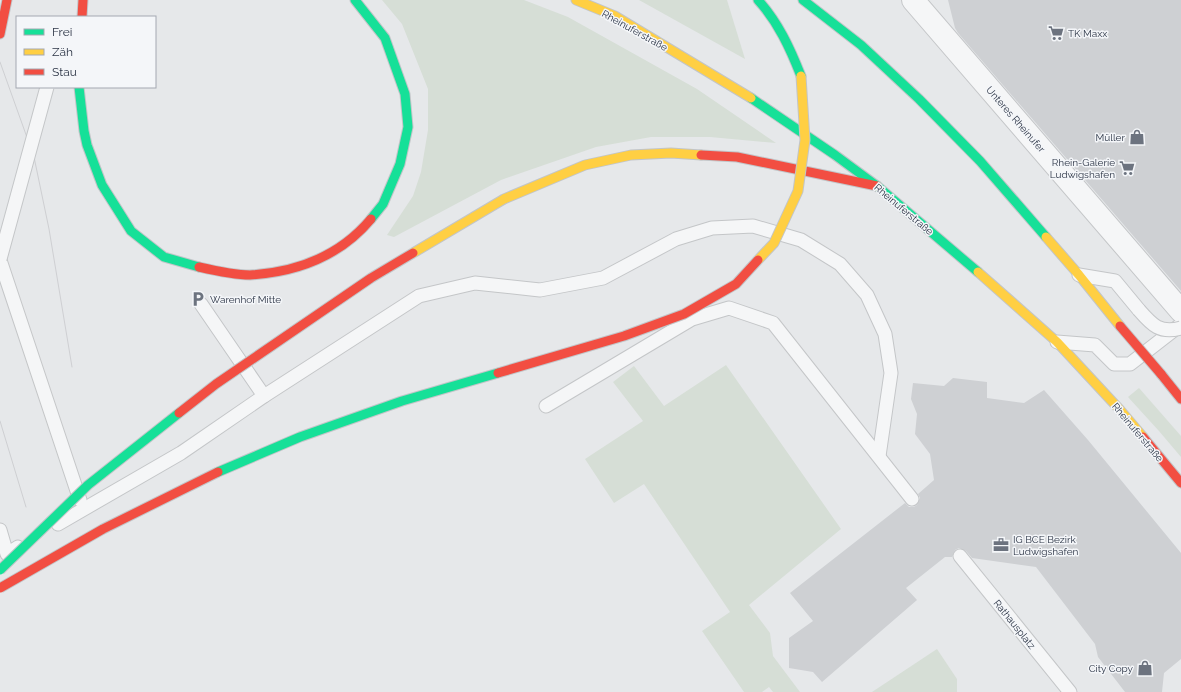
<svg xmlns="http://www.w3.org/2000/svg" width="1181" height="692" font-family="Raleway,sans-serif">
	<rect width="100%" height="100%" fill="#e6e8ea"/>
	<g fill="#d6ded6">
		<path d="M382 0H524L568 17 697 89 776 143 710 137H651L596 147 501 180 394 237 387 235 413 196 421 172 428 130V89L402 24Z"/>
		<path d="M639 0H727L745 59Z"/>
		<path d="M726 365 841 529 749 605 770 633 773 656 800 692H773L769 687 762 692H744L702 631 730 612 644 484 614 503 585 459 643 421 613 382 634 366 664 406Z"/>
		<path d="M1139 388 1181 436V457L1159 431 1128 397Z"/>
		<path d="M937 649 957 679V692H872Z"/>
	</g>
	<g fill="#ced0d3">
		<path d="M948 0H1181V291L958 33 955 28Z"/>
		<path d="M953 378 987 382V398L1024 403 1044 390 1088 440 1181 553V659L1164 673 1162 692H1125L1098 657 1095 644 1036 567 972 558 966 551 959 548 955 550 952 557H945L906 588 917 600 822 682 813 672 789 668V638L813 621 790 593 905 503 909 507H914L917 505 920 498 918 494 934 480 930 454 915 434 917 414 911 399 913 383 944 386Z"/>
	</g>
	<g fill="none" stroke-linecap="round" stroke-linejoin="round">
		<defs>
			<g id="lane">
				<path d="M0 260 80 500"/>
				<path d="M1079 275 1115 281 1139 310"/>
				<path d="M201 304 264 396"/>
				<path d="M1057 342 1095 345 1114 364H1130L1179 326"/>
				<path d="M546 406 692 319 729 308 773 323 912 499"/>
				<path d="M58 524 181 453 264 396 419 296 475 283 540 290 603 278 676 239 712 228 753 226 801 240 840 264 867 295 885 334 891 373 879 456"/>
				<path d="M0 530 7 554 18 547"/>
				<path d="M960 556 1070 692"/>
			</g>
			<path id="street" d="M913 0 1181 311"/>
			<g id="fast">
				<path d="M355 0 385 38 405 94 408 127 400 164 383 204 371 219"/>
				<path d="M758 0C778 22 790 48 801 76"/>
				<path d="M803 0 861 45 919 99 980 161 1046 237"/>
				<path d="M79 87 84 131 87 145 102 185 131 231 164 257 199 267"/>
				<path d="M751 98 835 155 877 186 978 272"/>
			</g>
			<g id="slow">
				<path d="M576 0 615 16 751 98"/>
				<path d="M504 199 585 165 631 155 671 153 701 155"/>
				<path d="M1046 237 1079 275 1120 326"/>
				<path d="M978 272 1057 342 1120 410 1143 437"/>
			</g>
			<g id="jam">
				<path d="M82 17 83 0"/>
				<path d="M0 34 7 0"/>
				<path d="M701 155 737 157 877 186"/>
				<path d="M199 267C212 270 238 275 250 275 299 272 340 256 371 219"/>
				<path d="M1161 374 1181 399"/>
				<path d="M1143 437 1181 483"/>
			</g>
		</defs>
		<use href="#lane" stroke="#c4c6c8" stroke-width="15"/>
		<use href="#street" stroke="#c4c6c8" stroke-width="24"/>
		<use href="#fast" stroke="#c2c5c8" stroke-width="11"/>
		<use href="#slow" stroke="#c2c5c8" stroke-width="11"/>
		<use href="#jam" stroke="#c2c5c8" stroke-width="11"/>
		<use href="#lane" stroke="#f5f6f7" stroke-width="13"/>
		<use href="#street" stroke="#f5f6f7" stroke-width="22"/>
		<use href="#fast" stroke="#16e098" stroke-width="9"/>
		<use href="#slow" stroke="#ffcf43" stroke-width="9"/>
		<use href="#jam" stroke="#f24e42" stroke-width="9"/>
		<g stroke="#cecfd2" stroke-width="1">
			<path d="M0 62 34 157 49 229 72 367"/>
			<path d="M0 421 26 507"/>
		</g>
		<defs>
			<g id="lane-bridge">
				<path d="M0 259 47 87"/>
				<path d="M1139 310C1152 325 1160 334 1181 328"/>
			</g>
			<g id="fast-bridge">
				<path d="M218 472 300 437 402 401 498 373"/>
				<path d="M0 570 88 485 179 413"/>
			</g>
			<g id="slow-bridge">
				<path d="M413 253 504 199"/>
				<path d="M758 260 774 243 798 191 805 140 801 76"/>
			</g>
			<g id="jam-bridge">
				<path d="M1120 326 1161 374"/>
				<path d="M498 373 624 336 684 314 736 284 758 260"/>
				<path d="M179 413 216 384 371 278 413 253"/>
				<path d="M0 588 103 529 218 472"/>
			</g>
		</defs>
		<use href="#lane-bridge" stroke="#c4c6c8" stroke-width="15" stroke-linecap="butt"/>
		<use href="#fast-bridge" stroke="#c2c5c8" stroke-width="11" stroke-linecap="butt"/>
		<use href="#slow-bridge" stroke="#c2c5c8" stroke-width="11" stroke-linecap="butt"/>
		<use href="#jam-bridge" stroke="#c2c5c8" stroke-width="11" stroke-linecap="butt"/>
		<use href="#lane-bridge" stroke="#f5f6f7" stroke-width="13"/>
		<use href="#fast-bridge" stroke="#16e098" stroke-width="9"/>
		<use href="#slow-bridge" stroke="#ffcf43" stroke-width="9"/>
		<use href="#jam-bridge" stroke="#f24e42" stroke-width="9"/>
	</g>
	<defs>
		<symbol id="supermarket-bare" viewBox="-9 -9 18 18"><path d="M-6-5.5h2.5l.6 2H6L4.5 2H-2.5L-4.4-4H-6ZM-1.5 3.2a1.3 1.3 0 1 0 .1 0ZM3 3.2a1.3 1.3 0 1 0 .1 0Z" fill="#6c737f" stroke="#f4f6f9" stroke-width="2.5" paint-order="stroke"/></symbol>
		<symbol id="shop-bare" viewBox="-9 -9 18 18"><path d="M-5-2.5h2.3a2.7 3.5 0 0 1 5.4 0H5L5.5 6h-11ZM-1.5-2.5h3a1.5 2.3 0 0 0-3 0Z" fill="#6c737f" stroke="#f4f6f9" stroke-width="2.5" paint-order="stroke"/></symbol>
		<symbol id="parking-bare" viewBox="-9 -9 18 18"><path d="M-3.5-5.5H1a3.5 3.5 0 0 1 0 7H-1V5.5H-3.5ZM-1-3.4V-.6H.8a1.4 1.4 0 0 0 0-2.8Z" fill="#6c737f" stroke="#f4f6f9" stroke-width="2.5" paint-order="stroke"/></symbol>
		<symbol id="office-bare" viewBox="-9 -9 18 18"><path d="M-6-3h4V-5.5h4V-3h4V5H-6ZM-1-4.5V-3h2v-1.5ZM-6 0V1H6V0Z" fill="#6c737f" stroke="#f4f6f9" stroke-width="2.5" paint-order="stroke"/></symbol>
	</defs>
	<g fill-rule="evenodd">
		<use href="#supermarket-bare" x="1045" y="22" width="22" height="22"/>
		<use href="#shop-bare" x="1126" y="126" width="22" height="22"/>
		<use href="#supermarket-bare" x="1116" y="157" width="22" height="22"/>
		<use href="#parking-bare" x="187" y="288" width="22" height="22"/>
		<use href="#office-bare" x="990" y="534" width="22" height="22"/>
		<use href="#shop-bare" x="1134" y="657" width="22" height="22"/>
	</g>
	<g text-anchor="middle" stroke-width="3" stroke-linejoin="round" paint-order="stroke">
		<g font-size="10" fill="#2b3445" stroke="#f4f6f9">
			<text transform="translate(635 30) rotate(29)" y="4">Rheinuferstraße</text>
			<text transform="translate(1016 119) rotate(49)" y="4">Unteres Rheinufer</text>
			<text transform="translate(904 209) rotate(40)" y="4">Rheinuferstraße</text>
			<text transform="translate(1138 432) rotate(50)" y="4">Rheinuferstraße</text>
			<text transform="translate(1015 624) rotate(51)" y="4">Rathausplatz</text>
		</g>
		<g font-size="10" fill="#2b3445" stroke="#f4f6f9" text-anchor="start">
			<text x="1068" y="37">TK Maxx</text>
			<text x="1125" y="141" text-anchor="end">Müller</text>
			<text x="1115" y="166" text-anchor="end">Rhein-Galerie<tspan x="1115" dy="12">Ludwigshafen</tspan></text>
			<text x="210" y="303">Warenhof Mitte</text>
			<text x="1013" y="543">IG BCE Bezirk<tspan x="1013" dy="12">Ludwigshafen</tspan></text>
			<text x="1133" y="672" text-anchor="end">City Copy</text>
		</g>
	</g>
	<rect x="16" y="16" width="140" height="72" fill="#f4f6f9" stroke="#a4a8b1"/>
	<rect x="24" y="29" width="20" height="6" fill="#16e098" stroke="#a4a8b1"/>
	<text x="52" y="36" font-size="12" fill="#2b3445">Frei</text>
	<rect x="24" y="49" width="20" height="6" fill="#ffcf43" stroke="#a4a8b1"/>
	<text x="52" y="56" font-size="12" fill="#2b3445">Zäh</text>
	<rect x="24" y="69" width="20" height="6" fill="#f24e42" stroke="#a4a8b1"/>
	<text x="52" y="76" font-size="12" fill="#2b3445">Stau</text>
</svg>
